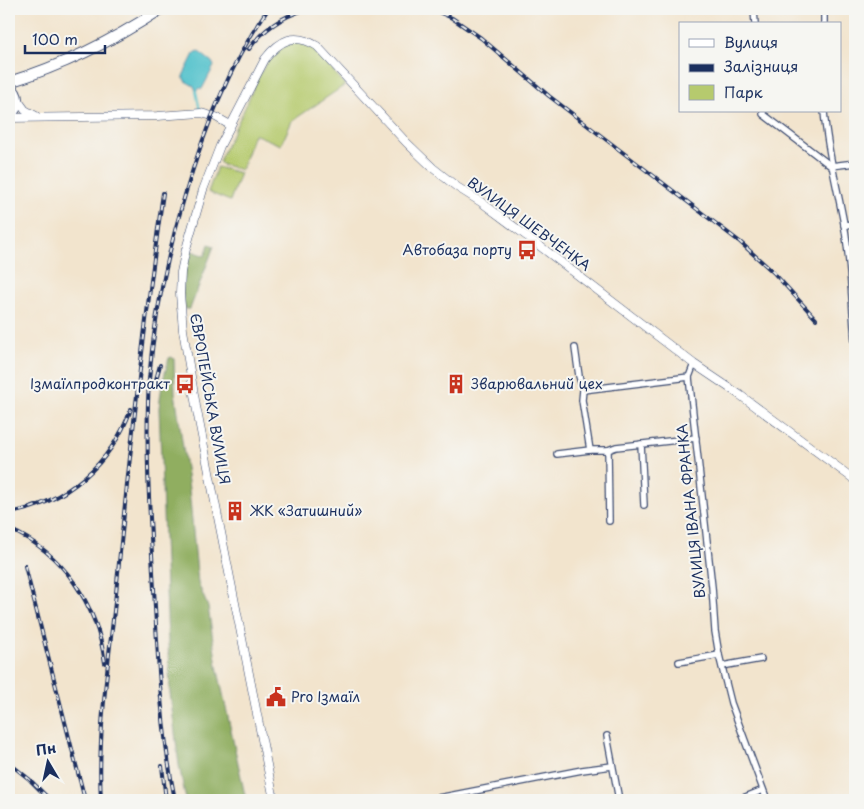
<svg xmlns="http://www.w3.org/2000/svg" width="864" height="809" font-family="'Playpen Sans',sans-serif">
	<rect width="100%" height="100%" fill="#f6f6f2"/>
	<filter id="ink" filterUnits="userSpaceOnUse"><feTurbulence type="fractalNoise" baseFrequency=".02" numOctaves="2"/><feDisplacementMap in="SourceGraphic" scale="10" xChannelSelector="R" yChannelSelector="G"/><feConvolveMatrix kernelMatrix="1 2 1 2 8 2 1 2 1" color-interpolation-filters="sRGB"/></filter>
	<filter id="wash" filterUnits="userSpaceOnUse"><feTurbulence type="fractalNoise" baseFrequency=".0096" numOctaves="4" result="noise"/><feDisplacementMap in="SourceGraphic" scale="20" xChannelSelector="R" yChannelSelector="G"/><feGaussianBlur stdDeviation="1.12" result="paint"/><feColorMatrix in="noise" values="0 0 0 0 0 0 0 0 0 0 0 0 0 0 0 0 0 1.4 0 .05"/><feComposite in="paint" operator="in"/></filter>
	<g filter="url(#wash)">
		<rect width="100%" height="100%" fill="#f2e4cd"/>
		<g fill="#b6ca6e" stroke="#687c66">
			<path d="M296 42 315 49 345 85 292 121 281 145 254 134 241 170 221 164 219 161C227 144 235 128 243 112 255 87 265 48 296 42Z"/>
			<path d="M217 167 240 173 230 201 208 192Z"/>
		</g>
		<g fill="#90ae61" stroke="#566e60">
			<path d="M209 244 214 246 190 309H186C179 293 185 269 190 253L192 251 205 256Z"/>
			<path d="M172 357 174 359 175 392 189 489 198 583 208 607 217 666 246 800H186L179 765 170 693 159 408 162 384 169 358Z"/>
		</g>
		<path fill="#54c2cc" stroke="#387895" d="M199 52 212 62 214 66 202 89 199 88 196 91 194 86 185 81 183 76 194 54Z"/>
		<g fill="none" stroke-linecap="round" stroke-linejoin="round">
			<path stroke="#54c2cc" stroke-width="2" d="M196 91 200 111"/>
		</g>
	</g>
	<g filter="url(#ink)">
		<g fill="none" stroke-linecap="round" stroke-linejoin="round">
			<defs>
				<g id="street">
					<path d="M754 9 755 24"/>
					<path d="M824 24V9"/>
					<path d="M763 111V114L831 166"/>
					<path d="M824 111C827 150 837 186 844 224 851 263 852 303 855 342"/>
					<path d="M831 166 855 163"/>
					<path d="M844 225 855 224"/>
					<path d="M575 348 579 376 583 390 582 400 590 450"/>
					<path d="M694 364 689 377 712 587 715 631 719 655 731 703 767 800"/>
					<path d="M583 390 689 377"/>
					<path d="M641 444 644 505"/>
					<path d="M608 450 609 521"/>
					<path d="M557 454 590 450H608L616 447 696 438"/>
					<path d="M679 662 719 655"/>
					<path d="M722 666 761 659"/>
					<path d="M607 736 619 800"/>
					<path d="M428 800 582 770 612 766"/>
					<path d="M738 800 763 790"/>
				</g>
				<g id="secondary">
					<path d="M17 99 25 110 36 116"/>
					<path d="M9 118 157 116 201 113 216 117 230 125"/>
					<path d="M274 800 196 406 183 330 180 294 181 272 186 249 203 190 220 146 265 59C280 40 294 32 317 46L406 142 433 168 457 187 481 202 528 237 694 364 740 395 855 480"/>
				</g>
				<g id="highway">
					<path d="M9 82C62 66 114 40 161 9"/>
					<path d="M9 86C20 94 20 107 9 116"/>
				</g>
			</defs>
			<use href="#street" stroke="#3b4a6f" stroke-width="8"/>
			<use href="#secondary" stroke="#3b4a6f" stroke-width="9"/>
			<use href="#highway" stroke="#3b4a6f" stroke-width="12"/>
			<use href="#street" stroke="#fff" stroke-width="5.5"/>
			<use href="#secondary" stroke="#fff" stroke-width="8"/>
			<use href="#highway" stroke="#fff" stroke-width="10"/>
			<defs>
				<g id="rail">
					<path d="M432 9 452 18 481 38 549 96 740 242 773 272 816 319"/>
					<path d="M249 49C263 29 283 16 307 9"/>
					<path d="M154 387 160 365"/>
					<path d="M9 513C65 504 112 463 131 409"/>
					<path d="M9 529C64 553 97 605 105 663"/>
					<path d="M25 566 85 800"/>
					<path d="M9 763 29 779 50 800"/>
					<path d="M162 766 166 800"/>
					<path d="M101 800C97 734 109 660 116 593 129 459 144 326 163 193"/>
					<path d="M175 800C161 731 158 659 154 589 150 519 145 450 149 380 154 317 167 255 185 195 204 130 229 65 268 9"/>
				</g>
			</defs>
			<use href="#rail" stroke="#1b2f5e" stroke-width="4"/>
			<use href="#rail" stroke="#f6f6f2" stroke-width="2" stroke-dasharray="5.5" stroke-linecap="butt"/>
		</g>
	</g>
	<defs>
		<symbol id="bus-bare" viewBox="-9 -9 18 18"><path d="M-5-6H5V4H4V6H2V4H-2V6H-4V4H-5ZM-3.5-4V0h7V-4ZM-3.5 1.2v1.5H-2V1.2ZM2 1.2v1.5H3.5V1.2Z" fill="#c8321e" stroke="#f6f6f2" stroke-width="2.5" paint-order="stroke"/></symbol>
		<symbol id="building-bare" viewBox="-9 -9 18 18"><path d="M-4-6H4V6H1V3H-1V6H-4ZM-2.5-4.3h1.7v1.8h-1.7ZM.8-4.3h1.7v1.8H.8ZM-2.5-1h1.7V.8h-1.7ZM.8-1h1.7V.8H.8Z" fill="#c8321e" stroke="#f6f6f2" stroke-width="2.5" paint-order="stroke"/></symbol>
		<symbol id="civic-bare" viewBox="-9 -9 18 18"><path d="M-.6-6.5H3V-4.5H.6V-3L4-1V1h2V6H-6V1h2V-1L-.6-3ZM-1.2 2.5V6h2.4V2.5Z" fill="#c8321e" stroke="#f6f6f2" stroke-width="2.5" paint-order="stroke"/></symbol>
	</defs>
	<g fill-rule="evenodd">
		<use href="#bus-bare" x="513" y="236" width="28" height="28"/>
		<use href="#bus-bare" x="171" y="370" width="28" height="28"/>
		<use href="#building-bare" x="442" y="370" width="28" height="28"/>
		<use href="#building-bare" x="221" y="497" width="28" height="28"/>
		<use href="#civic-bare" x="262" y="683" width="28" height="28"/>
	</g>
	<g text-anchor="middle" stroke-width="4" stroke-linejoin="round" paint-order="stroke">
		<g font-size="14" fill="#1b2f5e" stroke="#f6f6f2">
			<text transform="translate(529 224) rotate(36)" y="5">ВУЛИЦЯ ШЕВЧЕНКА</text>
			<text transform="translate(210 399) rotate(80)" y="5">ЄВРОПЕЙСЬКА ВУЛИЦЯ</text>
			<text transform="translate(691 511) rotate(-96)" y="5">ВУЛИЦЯ ІВАНА ФРАНКА</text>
		</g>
		<g font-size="14" fill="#1b2f5e" stroke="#f6f6f2" text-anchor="start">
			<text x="512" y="255" text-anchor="end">Автобаза порту</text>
			<text x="170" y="389" text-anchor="end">Ізмаїлпродконтракт</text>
			<text x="471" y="389">Зварювальний цех</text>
			<text x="250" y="516">ЖК «Затишний»</text>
			<text x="291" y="702">Pro Ізмаїл</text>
		</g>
	</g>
	<rect width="864" height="809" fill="none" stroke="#f6f6f2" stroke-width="30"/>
	<rect x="679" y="22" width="162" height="90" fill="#f6f6f2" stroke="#9ea6b7"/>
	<rect x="689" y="39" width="25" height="8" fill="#ffffff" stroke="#9ea6b7"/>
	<text x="724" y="48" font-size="15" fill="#1b2f5e">Вулиця</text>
	<rect x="689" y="64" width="25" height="8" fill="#1b2f5e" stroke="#9ea6b7"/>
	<text x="724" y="72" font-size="15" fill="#1b2f5e">Залізниця</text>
	<rect x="689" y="85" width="25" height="15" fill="#b6ca6e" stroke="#9ea6b7"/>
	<text x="724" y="98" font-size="15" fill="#1b2f5e">Парк</text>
	<g transform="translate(48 762) rotate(351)" stroke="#f6f6f2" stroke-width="4" paint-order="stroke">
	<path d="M0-4L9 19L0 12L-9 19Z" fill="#1b2f5e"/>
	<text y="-8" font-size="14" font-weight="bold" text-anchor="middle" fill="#1b2f5e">Пн</text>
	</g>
	<path d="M25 45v8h80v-8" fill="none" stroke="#1b2f5e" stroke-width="2.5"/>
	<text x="32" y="45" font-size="15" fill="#1b2f5e" stroke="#f6f6f2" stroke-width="4" paint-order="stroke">100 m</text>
</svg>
